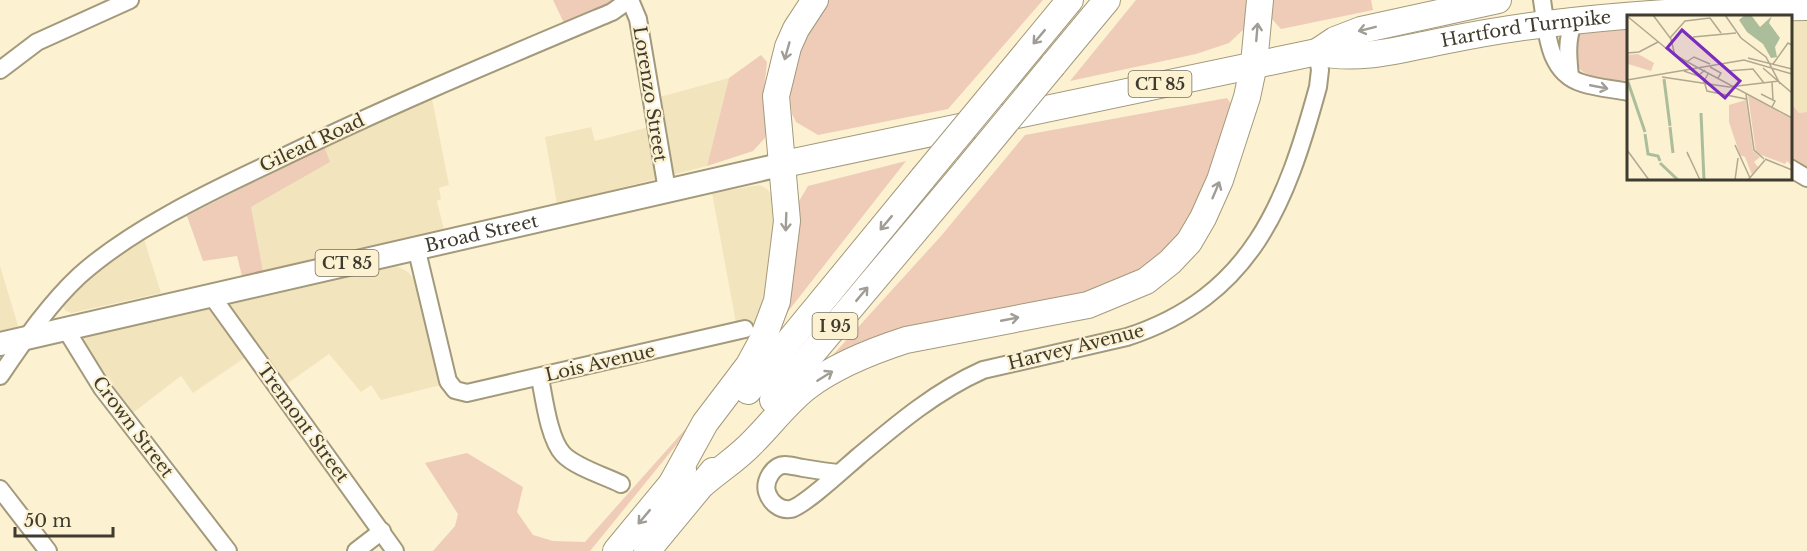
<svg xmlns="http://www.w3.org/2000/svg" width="1807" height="551" font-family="'Libre Baskerville',serif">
	<rect width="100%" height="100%" fill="#fcf1d1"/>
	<g fill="#f2e5be">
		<path d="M1790 20H1807V112L1799 113 1791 101Z"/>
		<path d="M729 78 707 166 557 204 545 137 591 127 595 141 649 127 645 101Z"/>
		<path d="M432 99 449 185 439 188 441 199 437 201 444 230 263 271 251 207 329 162 324 146Z"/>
		<path d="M760 185 767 189 775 199 779 235 758 328 736 323 712 193Z"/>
		<path d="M144 239 161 293 71 313 65 310 62 304 84 280 113 258Z"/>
		<path d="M393 264 408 272 414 279 441 385 381 400 371 385 361 392 329 354 274 393 246 357 193 393 181 376 130 415 115 396 80 338 83 334Z"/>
		<path d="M0 266 19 329 0 364Z"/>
	</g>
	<g fill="#eeccb7">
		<path d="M553 0H613V1L608 7 565 25Z"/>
		<path d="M827 0H1043L948 109 818 135 796 122 792 114 790 96 795 63 806 32Z"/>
		<path d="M1136 0H1250L1245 28 1229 43 1196 54 1070 81Z"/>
		<path d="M1267 0H1371L1373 10 1281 29 1270 17Z"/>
		<path d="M1628 27V81C1608 78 1571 80 1574 52 1575 43 1575 37 1580 30Z"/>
		<path d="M761 55 767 62 763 99 766 132 765 138 753 151 707 166 729 78Z"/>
		<path d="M1227 98 1232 105 1228 130 1183 232 1161 256 1121 283 828 365 832 356 941 236 1025 135Z"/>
		<path d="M1790 101 1799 113 1807 112V169L1791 157Z"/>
		<path d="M324 146 330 162 251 207 263 271 242 276 237 256 203 261 187 216Z"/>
		<path d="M906 161 782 319 798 203 808 186Z"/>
		<path d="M729 380 590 551H433L455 526 458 514 425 463 467 453 523 487 517 512 533 535 553 541 585 542Z"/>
	</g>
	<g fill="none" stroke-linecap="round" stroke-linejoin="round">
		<defs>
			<g id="minor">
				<path d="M630 0 638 19 667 190"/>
				<path d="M1542 0C1547 31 1547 72 1582 83 1597 88 1614 89 1628 92"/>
				<path d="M0 70 37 42 130 0"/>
				<path d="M1570 77C1568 57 1566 40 1574 21"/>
				<path d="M1790 168 1807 178"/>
				<path d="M416 247 448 381 455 390 467 393 745 329"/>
				<path d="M211 295 395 551"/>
				<path d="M65 328 102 388 228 551"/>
				<path d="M0 376C24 341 48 305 79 276 130 230 209 192 271 163 383 108 498 60 612 12L629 0"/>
				<path d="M540 378C544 398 549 439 563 454 575 467 605 476 621 484"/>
				<path d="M839 473C827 472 815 470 803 468 797 467 790 465 785 465 773 465 764 481 767 492 770 502 780 511 791 509 804 506 846 467 859 456 897 424 936 391 983 370L1127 337C1252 296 1286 204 1318 87L1320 70 1317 52"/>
				<path d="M0 489 48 551"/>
				<path d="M356 551 382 531"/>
			</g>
			<g id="major">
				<path id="s1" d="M0 344 784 164"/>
			</g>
			<g id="highway">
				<path d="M1317 52 1335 40 1361 30 1498 0"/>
				<path d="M1053 65 1107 0"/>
				<path d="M1009 74 1070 0"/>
				<path id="s2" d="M784 164 1317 52C1359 62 1402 49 1443 41 1478 34 1512 28 1547 24 1633 13 1720 9 1807 7"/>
				<path d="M748 391 923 178"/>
				<path d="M773 400 968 168"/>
				<path d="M672 483 705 423 749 365 762 341 777 301 787 221 776 96 788 47 796 29 815 0"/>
				<path d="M703 484C718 471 735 460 749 446 769 427 785 404 807 387 836 365 872 351 906 340L1088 305 1146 281 1170 262 1189 242 1203 218 1220 180 1247 97 1254 64 1260 0"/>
				<path d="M616 551 683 470"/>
				<path d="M647 551 713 471"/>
			</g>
		</defs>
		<use href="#minor" stroke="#a3997b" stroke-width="20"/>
		<use href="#major" stroke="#a3997b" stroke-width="26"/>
		<use href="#highway" stroke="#a3997b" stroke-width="28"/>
		<use href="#minor" stroke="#fff" stroke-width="16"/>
		<use href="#major" stroke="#fff" stroke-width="22"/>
		<use href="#highway" stroke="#fff" stroke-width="26"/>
		<defs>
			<g id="highway-bridge">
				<path d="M968 168 1053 65"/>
				<path d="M923 178 1009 74"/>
			</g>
		</defs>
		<use href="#highway-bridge" stroke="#a3997b" stroke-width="28" stroke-linecap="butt"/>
		<use href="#highway-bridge" stroke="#fff" stroke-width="26"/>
	</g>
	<defs><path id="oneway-shaft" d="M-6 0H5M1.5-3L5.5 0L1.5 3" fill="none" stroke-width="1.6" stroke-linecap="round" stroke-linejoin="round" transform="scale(1.5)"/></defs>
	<g stroke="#9f9d96">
		<use href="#oneway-shaft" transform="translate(1367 29) rotate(166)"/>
		<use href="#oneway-shaft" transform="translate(1257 32) rotate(-85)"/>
		<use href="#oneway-shaft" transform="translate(1039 37) rotate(130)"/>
		<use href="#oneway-shaft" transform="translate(787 51) rotate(106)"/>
		<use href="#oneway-shaft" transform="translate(1599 87) rotate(11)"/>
		<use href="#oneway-shaft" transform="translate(1216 190) rotate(-67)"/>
		<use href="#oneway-shaft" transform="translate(786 222) rotate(92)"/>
		<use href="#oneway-shaft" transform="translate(886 223) rotate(130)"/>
		<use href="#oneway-shaft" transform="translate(862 294) rotate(-50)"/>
		<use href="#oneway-shaft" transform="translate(1010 319) rotate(-11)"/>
		<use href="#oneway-shaft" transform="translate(825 376) rotate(-32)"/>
		<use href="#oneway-shaft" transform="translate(644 517) rotate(130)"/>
	</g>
	<g text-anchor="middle" stroke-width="4.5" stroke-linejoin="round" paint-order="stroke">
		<g fill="#fcf1d1" stroke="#78725f" stroke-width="1.5">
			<rect x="1128.5" y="71" width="63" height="26" rx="4.5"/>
			<rect x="315.5" y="250" width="63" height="26" rx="4.5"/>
			<rect x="812.5" y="313" width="45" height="26" rx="4.5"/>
		</g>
		<g font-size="16" font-weight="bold" fill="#3f3b2e">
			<text x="1160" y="90">CT 85</text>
			<text x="347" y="269">CT 85</text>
			<text x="835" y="332">I 95</text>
		</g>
		<g font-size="18" fill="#3f3b2e" stroke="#fcf1d1">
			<text dy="6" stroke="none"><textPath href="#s2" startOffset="756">Hartford Turnpike</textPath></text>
			<text transform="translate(650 94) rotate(81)" y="6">Lorenzo Street</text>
			<text transform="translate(312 143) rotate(-25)" y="6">Gilead Road</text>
			<text dy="6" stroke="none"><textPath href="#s1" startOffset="494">Broad Street</textPath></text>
			<text transform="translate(1076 347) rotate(-14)" y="6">Harvey Avenue</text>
			<text transform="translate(600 363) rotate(-13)" y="6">Lois Avenue</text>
			<text transform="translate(303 423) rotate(54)" y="6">Tremont Street</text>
			<text transform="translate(133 427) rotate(53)" y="6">Crown Street</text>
		</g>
	</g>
	<g transform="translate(1627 15)">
		<rect width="165" height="165" fill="#fcf1d1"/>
		<path d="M11 39 27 48 24 56 1 49 0 40ZM121 80 165 104V151L160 146 158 149 129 138ZM119 85 126 136 133 142 127 147 131 152 125 160 118 142 113 140 102 107V90Z" fill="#eeccb7"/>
		<path d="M118 0H124L133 12 145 1 142 8 153 23 148 32 150 42 144 43 136 29 120 17 112 5Z" fill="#acbd9c"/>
		<path fill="none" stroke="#acbd9c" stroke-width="3" d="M37 64 43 111M1 67 18 117M74 98 77 165M43 112 46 138M18 119 21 139 31 141 33 146M33 148 51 165"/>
		<path fill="none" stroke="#b0a890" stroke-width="1.5" d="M26 0 44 24 48 41M98 0 114 23 139 42 153 69M0 1 46 39 77 56M66 22 109 18M43 23 58 6 83 3 94 18M0 38 12 37 31 27M121 43 165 54M58 48 67 42 83 49M146 49 161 28 165 30M83 52 94 58 91 63M136 53 165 78M57 56 71 61 78 55M77 56 165 103M100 56 126 54 137 68M81 59 77 66 80 76 119 84M35 62 102 72 152 66M0 65 117 45 165 59M145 67 146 85M119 79 127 135 137 144M134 79 148 86 145 92M108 130 123 163M0 135 22 165M62 142 60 137 73 165M138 144 165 155M108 165 111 143M121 165 138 145"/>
		<path fill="#7b2cbf" fill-opacity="0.15" stroke="#7b2cbf" stroke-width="3" d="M55 15 113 66 98 83 40 33Z"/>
		<rect width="165" height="165" fill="none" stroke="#3f3b2e" stroke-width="3"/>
	</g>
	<path d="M15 527v9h98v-9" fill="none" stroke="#3f3b2e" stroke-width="3"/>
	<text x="24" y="527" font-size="18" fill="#3f3b2e" stroke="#fcf1d1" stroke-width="4.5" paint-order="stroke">50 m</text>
</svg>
